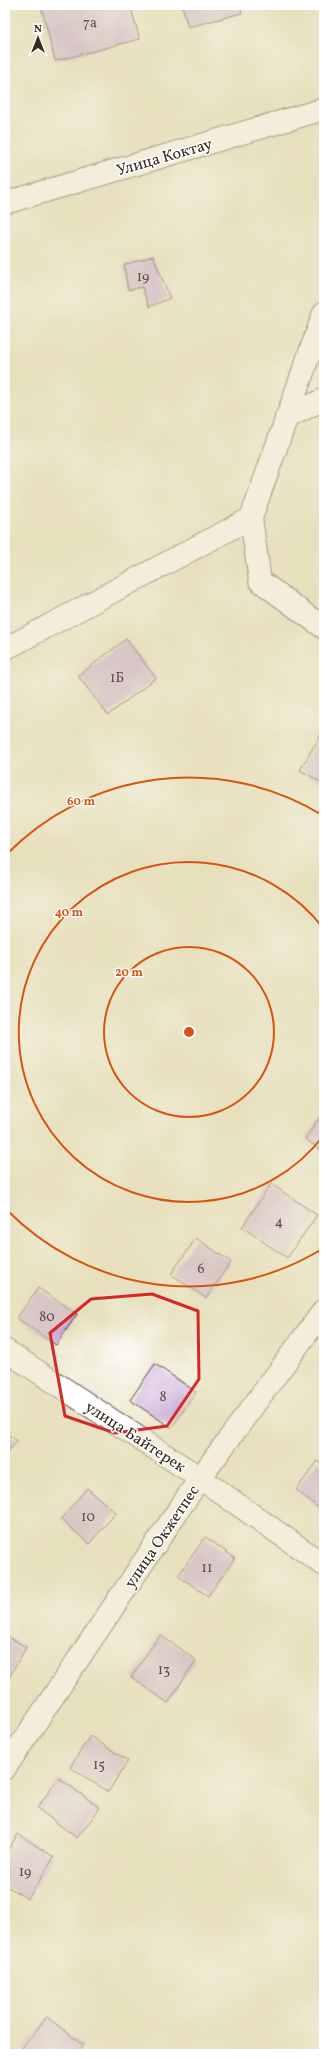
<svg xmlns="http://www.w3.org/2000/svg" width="329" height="2059" font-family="Vollkorn,serif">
	<rect width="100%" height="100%" fill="#fff"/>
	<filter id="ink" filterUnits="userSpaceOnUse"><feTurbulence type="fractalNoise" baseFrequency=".025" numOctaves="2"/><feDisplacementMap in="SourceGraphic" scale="8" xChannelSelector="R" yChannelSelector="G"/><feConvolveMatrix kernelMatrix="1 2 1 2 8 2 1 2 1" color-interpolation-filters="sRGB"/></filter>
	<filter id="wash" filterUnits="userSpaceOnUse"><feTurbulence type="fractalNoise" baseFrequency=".012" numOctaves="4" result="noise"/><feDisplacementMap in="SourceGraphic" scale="16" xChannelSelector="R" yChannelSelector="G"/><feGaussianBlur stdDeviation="0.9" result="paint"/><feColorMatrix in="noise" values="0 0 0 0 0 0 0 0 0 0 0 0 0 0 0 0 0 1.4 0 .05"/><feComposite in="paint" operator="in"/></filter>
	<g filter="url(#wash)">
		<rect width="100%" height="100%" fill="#e7e0bd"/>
		<g id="blocks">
			<g fill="#c6a5d1">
				<path d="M41 5H130L140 39 55 61Z"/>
				<path d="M182 5H240L242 13 188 27Z"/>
				<path d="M153 256 170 298 149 307 142 287 128 290 124 265Z"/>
				<path d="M126 639 156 678 108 715 78 676Z"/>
				<path d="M324 729V784L300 770Z"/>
				<path d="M324 1111V1152L305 1139Z"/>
				<path d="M271 1184 317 1215 287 1258 242 1227Z"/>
				<path d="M196 1238 231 1262 206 1298 171 1274Z"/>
				<path d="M38 1288 77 1314 56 1345 17 1318Z"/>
				<path d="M155 1364 196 1392 172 1428 130 1400Z"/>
				<path d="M5 1432 17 1441 5 1455Z"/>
				<path d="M318 1461 324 1466V1512L296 1490Z"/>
				<path d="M87 1488 116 1513 89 1544 61 1519Z"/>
				<path d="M205 1537 235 1558 208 1596 178 1576Z"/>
				<path d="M5 1635 26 1647 5 1685Z"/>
				<path d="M160 1635 196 1660 168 1703 131 1677Z"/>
				<path d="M90 1736 128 1761 108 1792 70 1767Z"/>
				<path d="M59 1778 100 1808 77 1838 37 1808Z"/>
				<path d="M18 1834 54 1857 28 1899 5 1885V1855Z"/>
				<path d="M47 2017 83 2045 76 2054H29L22 2048Z"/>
			</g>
		</g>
	</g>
	<g filter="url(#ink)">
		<use href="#blocks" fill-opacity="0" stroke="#554536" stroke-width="1"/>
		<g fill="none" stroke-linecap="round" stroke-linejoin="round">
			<defs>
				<g id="minor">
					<path d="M286 418 324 399"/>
					<path d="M251 518 260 581 324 628"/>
					<path d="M5 649 251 518 324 313"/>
					<path d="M5 1350 200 1478 324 1565"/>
					<path d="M5 1768 200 1478 324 1310"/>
				</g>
				<path id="tertiary" d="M5 203 324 109"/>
			</defs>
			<use href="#minor" stroke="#554536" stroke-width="24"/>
			<use href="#tertiary" stroke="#554536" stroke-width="24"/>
			<use href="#minor" stroke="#fff" stroke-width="22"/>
			<use href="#tertiary" stroke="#fff" stroke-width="22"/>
		</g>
	</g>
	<path d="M0 0H329V2059H0ZM152 1294 198 1311 199 1379 167 1426 115 1433 65 1416 50 1333 91 1299Z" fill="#e7e0bd" fill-opacity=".55" fill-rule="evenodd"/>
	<path fill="none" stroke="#d62828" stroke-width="3" stroke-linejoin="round" d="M152 1294 198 1311 199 1379 167 1426 115 1433 65 1416 50 1333 91 1299Z"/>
	<g fill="none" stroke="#d7540e" stroke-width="2">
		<circle cx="189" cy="1032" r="85"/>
		<path d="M324 1135A170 170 0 1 1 324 929"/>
		<path d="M322 1249A255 255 0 0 1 6 1209M6 855A255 255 0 0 1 322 815"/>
	</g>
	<g text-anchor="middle" stroke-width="3" stroke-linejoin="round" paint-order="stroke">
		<g font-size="14" fill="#5e494b">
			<text x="90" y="27">7а</text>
			<text x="143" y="281">19</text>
			<text x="117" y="682">1Б</text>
			<text x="279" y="1226">4</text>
			<text x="201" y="1273">6</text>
			<text x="47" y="1321">80</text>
			<text x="163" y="1401">8</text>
			<text x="88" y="1521">10</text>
			<text x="207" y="1572">11</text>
			<text x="164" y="1674">13</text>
			<text x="99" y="1769">15</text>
			<text x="25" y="1876">19</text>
		</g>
		<g font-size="16" fill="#3b2a1e" stroke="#fff">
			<text transform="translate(164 156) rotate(-16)" y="6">Улица Коктау</text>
			<text transform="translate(136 1436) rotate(33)" y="6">улица Байтерек</text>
			<text transform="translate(161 1536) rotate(-56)" y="6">улица Окжетпес</text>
		</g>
	</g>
	<circle cx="189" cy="1032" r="6" fill="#d7540e" stroke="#fff" stroke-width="2"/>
	<g font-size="12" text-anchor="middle" font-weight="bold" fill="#d7540e" stroke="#fff" stroke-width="3" stroke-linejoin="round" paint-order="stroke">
		<text x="81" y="805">60 m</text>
		<text x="69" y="916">40 m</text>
		<text x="129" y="976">20 m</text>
	</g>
	<rect width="329" height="2059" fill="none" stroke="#fff" stroke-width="20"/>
	<g transform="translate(38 38)" stroke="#ffffff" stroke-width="3" paint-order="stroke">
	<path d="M0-3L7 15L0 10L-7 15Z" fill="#3b2a1e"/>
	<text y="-6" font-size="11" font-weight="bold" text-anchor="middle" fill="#3b2a1e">N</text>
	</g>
</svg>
